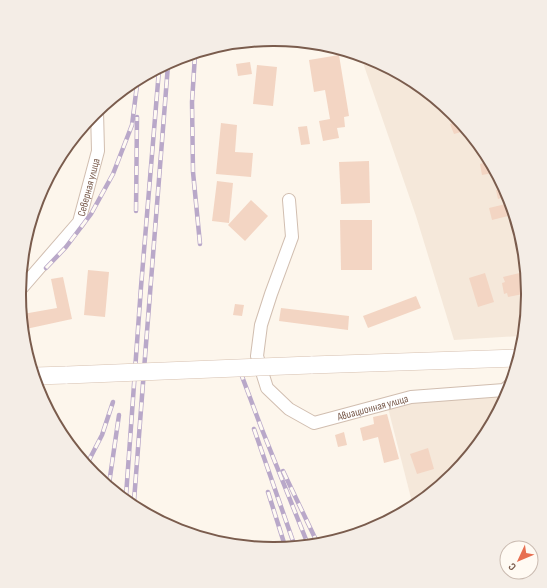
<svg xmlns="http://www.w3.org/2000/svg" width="547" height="588" font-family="'Sofia Sans Condensed',sans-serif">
	<rect width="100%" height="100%" fill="#fdf6ec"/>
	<g fill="#f5e8da">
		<path d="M361 57 371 59 454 114 509 197 528 294 520 336 454 340 416 216Z"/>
		<path d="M509 392 453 474 412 502 387 404Z"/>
	</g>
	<g fill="#f3d5c3">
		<path d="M339 55 349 116 344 117 345 127 337 128 339 138 323 141 319 121 330 119 325 90 314 92 309 60Z"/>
		<path d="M250 62 252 74 238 76 236 64Z"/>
		<path d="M257 65 277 67 273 106 253 104Z"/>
		<path d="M458 121 465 131 454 134 450 124Z"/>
		<path d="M221 123 237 125 235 152 253 153 251 177 216 174Z"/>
		<path d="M307 126 310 144 301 145 298 127Z"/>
		<path d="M369 161 370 203 341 204 339 162Z"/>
		<path d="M486 162 493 173 482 175 480 164Z"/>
		<path d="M217 181 233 183 229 223 212 221Z"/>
		<path d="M503 188 508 196 498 199 496 190Z"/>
		<path d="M251 200 268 216 245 241 228 225Z"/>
		<path d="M510 203 512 215 492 220 489 208Z"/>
		<path d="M340 220H372V270H341Z"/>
		<path d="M88 270 109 272 105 317 84 315Z"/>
		<path d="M524 272 528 293 508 297 507 293 504 294 502 283 505 282 503 277Z"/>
		<path d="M485 273 494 302 478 307 469 278Z"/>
		<path d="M63 277 72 319 26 329 23 314 57 308 51 279Z"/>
		<path d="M416 296 421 308 368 328 363 316Z"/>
		<path d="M235 304 244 305 242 316 233 315Z"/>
		<path d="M281 308 349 316 348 330 279 321Z"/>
		<path d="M387 414 399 459 384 463 378 437 363 441 360 428 374 424 373 417Z"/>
		<path d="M344 432 347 445 338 447 335 435Z"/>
		<path d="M428 448 434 469 417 474 410 454Z"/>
		<path d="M466 456 460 464 458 458Z"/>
	</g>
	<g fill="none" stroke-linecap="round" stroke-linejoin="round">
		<defs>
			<g id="street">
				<path id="s1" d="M289 200 292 237 271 294 261 325 257 356 267 388 289 409 314 423 411 397 504 390 510 385"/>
				<path id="s2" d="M20 290 79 222 98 151 97 111"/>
			</g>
			<g id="secondary">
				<path d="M311 365 515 358"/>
				<path d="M35 376 67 375"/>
			</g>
		</defs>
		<use href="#street" stroke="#d1beb0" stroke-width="14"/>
		<use href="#secondary" stroke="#d6c0b0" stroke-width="18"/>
		<use href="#street" stroke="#fff" stroke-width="12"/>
		<use href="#secondary" stroke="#fff" stroke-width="17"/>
		<defs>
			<g id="rail">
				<path d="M195 55 192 102 193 172 200 244"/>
				<path d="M136 211 137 117"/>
				<path d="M46 268 66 247 91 214 113 174 132 125 137 85"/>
				<path d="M240 371 261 427 307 542"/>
				<path d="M254 429 294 544"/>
				<path d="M87 464 102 435 113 402"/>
				<path d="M283 471 316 540"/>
				<path d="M109 484 119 415"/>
				<path d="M268 492 285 546"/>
				<path d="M126 496 141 287 159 70"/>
				<path d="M134 501 145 357 168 65"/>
			</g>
		</defs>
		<use href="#rail" stroke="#b9a8c9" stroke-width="4.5"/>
		<use href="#rail" stroke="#fffaf3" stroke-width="3" stroke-dasharray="9" stroke-linecap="butt"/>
		<defs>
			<path id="secondary-bridge" d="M67 375 311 365"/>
		</defs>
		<use href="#secondary-bridge" stroke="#d6c0b0" stroke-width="18" stroke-linecap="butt"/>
		<use href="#secondary-bridge" stroke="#fff" stroke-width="17"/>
	</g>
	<g text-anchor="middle" stroke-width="3" stroke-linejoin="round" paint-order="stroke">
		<g font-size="11" fill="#7a5c4d" stroke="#fffaf3">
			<text dy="4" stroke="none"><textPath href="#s2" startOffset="126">Северная улица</textPath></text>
			<text dy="4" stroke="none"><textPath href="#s1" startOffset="315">Авиационная улица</textPath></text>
		</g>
	</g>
	<path d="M0 0H547V588H0ZM273 46H274A247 247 0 0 1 521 293V295A247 247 0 0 1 274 542H273A247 247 0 0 1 26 295V293A247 247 0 0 1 273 46Z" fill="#f4ede6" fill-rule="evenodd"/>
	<path fill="none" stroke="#7a5c4d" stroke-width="2" d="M273 46H274A247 247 0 0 1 521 293V295A247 247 0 0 1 274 542H273A247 247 0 0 1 26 295V293A247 247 0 0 1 273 46Z"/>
	<g transform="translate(519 560) rotate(226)"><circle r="19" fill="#fffaf3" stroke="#cabbb1"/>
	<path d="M0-3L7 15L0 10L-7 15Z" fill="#e76f51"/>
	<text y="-6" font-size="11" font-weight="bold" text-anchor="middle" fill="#7a5c4d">С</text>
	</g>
</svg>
